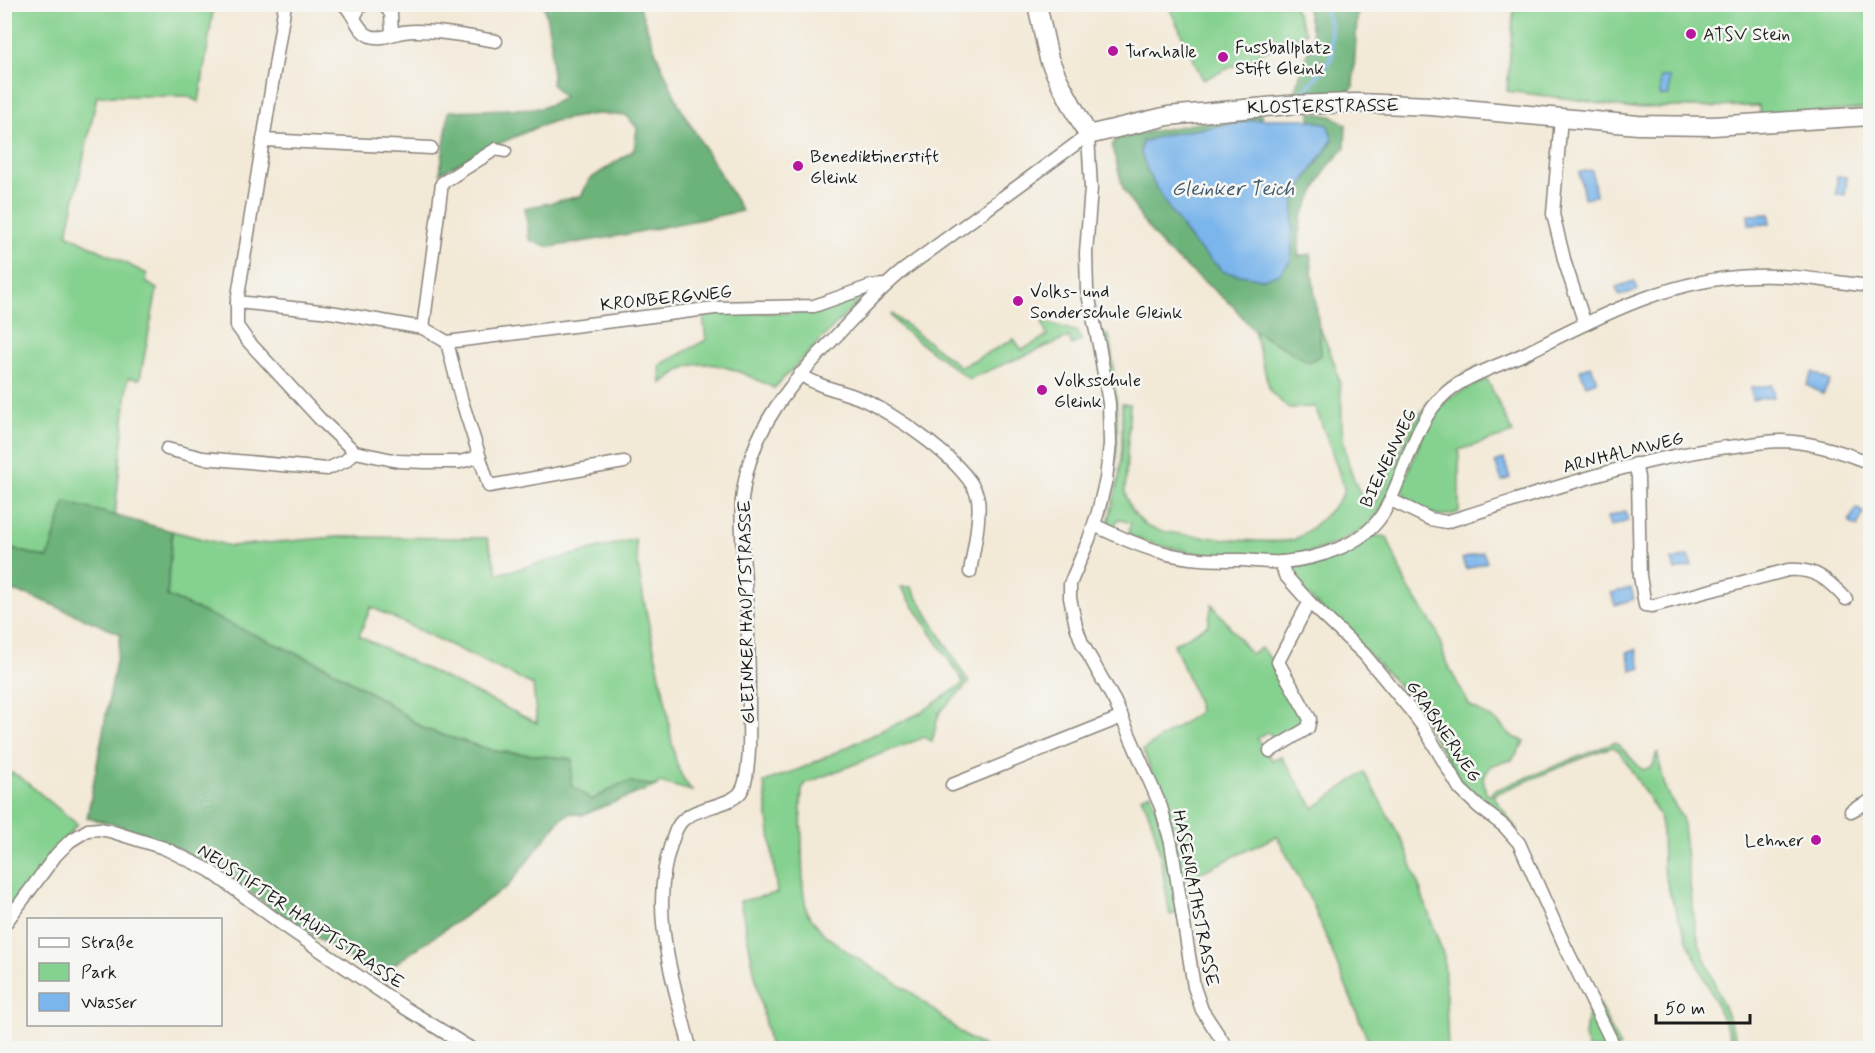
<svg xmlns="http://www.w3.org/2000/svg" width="1875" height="1053" font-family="Mynerve,sans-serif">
	<rect width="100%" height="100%" fill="#f6f6f2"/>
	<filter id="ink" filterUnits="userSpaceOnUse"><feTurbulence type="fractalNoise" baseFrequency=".0167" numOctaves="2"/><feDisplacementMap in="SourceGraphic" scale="12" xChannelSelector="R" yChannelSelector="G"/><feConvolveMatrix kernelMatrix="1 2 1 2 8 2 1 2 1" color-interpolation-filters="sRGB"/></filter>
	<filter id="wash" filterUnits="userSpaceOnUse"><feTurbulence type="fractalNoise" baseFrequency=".008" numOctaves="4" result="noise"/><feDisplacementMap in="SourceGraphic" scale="24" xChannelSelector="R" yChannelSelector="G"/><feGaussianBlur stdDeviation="1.35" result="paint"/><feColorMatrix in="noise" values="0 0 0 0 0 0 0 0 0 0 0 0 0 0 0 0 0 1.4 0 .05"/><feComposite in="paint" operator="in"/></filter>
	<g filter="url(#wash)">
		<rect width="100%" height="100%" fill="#f3e9d7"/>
		<g fill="#85d18f" stroke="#507656" stroke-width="1.5" fill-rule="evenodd">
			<path d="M5 5H214L199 102 187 96H97L67 234 147 274 146 282 157 289 140 379 128 378 115 516 65 503 48 558 5 547Z"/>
			<path d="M1168 5H1293L1306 33 1203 80Z"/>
			<path d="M1501 5H1870V108L1760 118 1759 106 1625 108 1579 100 1507 91 1514 6Z"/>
			<path d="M867 292 870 293 858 302 774 388C749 376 712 355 684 368 676 372 669 378 661 384L660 365 706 340 703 316 715 313H794L819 311Z"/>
			<path d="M892 314 961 367 1014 339 1022 350 1047 336 1042 321 1078 332 1081 340 1072 345 1069 337 969 379 902 329 891 316Z"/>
			<path d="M1320 328C1327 344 1334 360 1338 376 1344 396 1340 416 1343 436 1346 461 1355 489 1370 509 1383 492 1385 484 1394 465 1406 437 1420 407 1443 387 1454 378 1467 373 1479 366L1481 369 1449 386 1380 511 1363 530 1339 542 1318 550 1292 557 1206 555 1161 546 1140 540 1129 535V530L1131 523 1118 519 1115 525 1112 526 1108 524 1119 477 1122 448V404H1130L1125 492C1128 506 1135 517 1147 526 1160 535 1276 545 1292 540 1304 537 1343 502 1344 489 1344 486 1341 480 1340 476 1333 453 1324 430 1315 407L1288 408 1270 391 1254 331 1309 362 1320 355Z"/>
			<path d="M1101 334 1108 335 1110 339C1117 399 1123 453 1107 512L1104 516 1112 469Z"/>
			<path d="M1487 379 1513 433 1459 450V512C1439 521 1422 511 1405 498L1402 487 1428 422 1448 398Z"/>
			<path d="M172 531 230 546 337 537 487 538 498 574 635 539C640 593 654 646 665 699 670 721 670 746 678 767 681 777 687 784 692 791L659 782 656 786C621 780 622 783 592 800L571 786 572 759 494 751 424 729 386 702 327 667 167 596ZM371 607 533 685 537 723 359 636Z"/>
			<path d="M1371 535 1387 537 1406 584 1437 631 1446 662 1470 706 1498 722 1513 737 1525 741 1512 760 1492 765 1483 777 1486 794 1490 795 1493 791 1615 742C1626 750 1632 761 1643 770L1653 766 1657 752 1666 791 1682 817 1695 926 1700 946 1740 1048H1735L1718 1008 1687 940 1670 894 1663 867 1662 832 1659 815 1620 752 1613 747 1597 752 1493 795 1517 831 1470 795 1418 712 1396 683 1364 649 1305 593 1291 572 1294 567 1321 560Z"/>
			<path d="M901 587H911L969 683 939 713 932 742 925 737 806 783 802 789 801 807 803 889 807 913 824 934 852 955 914 994 966 1037 987 1048H770L740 901 777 893 764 782 802 768 920 713 964 683Z"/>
			<path d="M1212 604 1251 654 1261 648 1272 660 1303 715C1300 727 1287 733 1278 740L1267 732 1257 739 1272 760 1281 756 1314 808 1364 772 1404 844 1444 957 1448 1048H1371L1313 905 1277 836 1183 881 1167 813 1143 750 1199 712 1197 700 1174 644 1208 625Z"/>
			<path d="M5 770 20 777 77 824 5 919Z"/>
			<path d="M1151 793 1166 844 1178 913 1170 915C1163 879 1160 830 1141 797Z"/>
			<path d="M1591 988 1620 1048H1588L1585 1037Z"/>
		</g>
		<g fill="#6cb37a" stroke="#44684b" stroke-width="1.5">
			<path d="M544 5H639L656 53 680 107 742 211 618 236 550 247 529 240 525 208 581 196 590 179 634 150 637 128 626 115 596 114 554 121 535 128 480 152 440 173 449 111 542 108 564 98 552 84 551 41Z"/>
			<path d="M1306 5H1358L1353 87 1346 95H1293L1313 36Z"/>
			<path d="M1310 112 1331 116 1346 124 1345 148 1326 169 1301 218 1298 256 1311 254C1312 288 1320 321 1321 355L1309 362 1254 331 1233 306 1165 249 1142 220 1123 188 1112 146 1117 139C1165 128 1213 120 1261 114V119L1164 135 1142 142 1293 231 1294 202 1305 180 1333 140 1327 124 1310 120Z"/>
			<path d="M65 502 172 531 167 596 327 667 386 702 424 729 494 751 572 759 571 785 592 800 620 784 630 782 656 786 582 815 570 813 560 820 508 886 377 976 274 910 230 878 181 850 117 825 87 818 121 634 29 595 5 590V547L48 558Z"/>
		</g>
		<g fill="#7ab5eb" stroke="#4b6884" stroke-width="1.5">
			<rect x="1660" y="77" width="9" height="19"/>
			<path d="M1261 119H1304L1327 124 1333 139 1305 180 1294 202 1291 260 1280 273 1263 279 1224 272 1193 243 1168 207 1149 175 1141 153 1142 142 1164 135Z"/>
			<path d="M1592 170 1596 196 1584 198 1579 172Z"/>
			<path d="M1837 176 1847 177 1845 195 1836 194Z"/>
			<path d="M1770 214V224L1749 225 1748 215Z"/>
			<path d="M1634 281 1638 290 1619 296 1616 287Z"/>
			<path d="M1591 366 1597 381 1586 385 1580 370Z"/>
			<path d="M1813 372 1830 381 1823 394 1807 385Z"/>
			<path d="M1772 385 1774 397 1752 400 1751 388Z"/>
			<path d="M1504 459 1510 478 1502 481 1495 462Z"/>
			<path d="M1856 508 1864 513 1857 527 1849 522Z"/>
			<path d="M1625 511 1628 521 1610 527 1607 517Z"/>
			<path d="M1483 552 1487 562 1466 569 1462 559Z"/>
			<path d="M1689 556 1692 566 1675 570 1672 560Z"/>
			<path d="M1631 588 1634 599 1615 605 1611 593Z"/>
			<path d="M1636 649 1641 668 1632 671 1627 652Z"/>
		</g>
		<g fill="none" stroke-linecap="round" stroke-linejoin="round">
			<path stroke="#7ab5eb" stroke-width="4" d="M1305 91 1332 57 1330 25 1324 4"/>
		</g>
	</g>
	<g filter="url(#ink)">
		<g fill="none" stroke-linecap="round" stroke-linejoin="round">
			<defs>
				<g id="street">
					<path d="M285 4 237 302 330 312 423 328 447 342 715 308 814 306 871 286 885 285"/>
					<path d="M343 4C354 12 357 31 370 36 381 40 392 34 403 32 427 28 471 37 496 41"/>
					<path d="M384 4 391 14 392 34"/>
					<path d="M354 17 359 8 364 4"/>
					<path d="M1561 118 1553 214 1565 263 1585 324"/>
					<path d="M263 140 431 148"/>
					<path d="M237 302V326L247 340 320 419 355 452 398 461 426 462H460L478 457"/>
					<path d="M423 328 442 183 496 149 505 151"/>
					<path d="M447 342 461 398 489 486 624 462"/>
					<path d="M800 374C818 387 839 390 859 398 889 410 973 466 978 499 981 518 973 552 970 572"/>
					<path d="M167 449 203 458 327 469 345 461 355 452"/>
					<path d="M1635 464 1638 477 1640 576 1645 605 1652 606 1788 570C1816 568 1828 580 1846 599"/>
					<path d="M1391 500 1430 519 1446 522C1542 493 1637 457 1737 446 1752 444 1767 441 1782 441 1812 442 1843 452 1870 463"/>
					<path d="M1094 525C1115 535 1138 546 1161 552 1187 560 1215 560 1242 560 1255 561 1269 563 1282 562 1317 559 1362 546 1382 515 1405 478 1413 421 1447 392 1467 375 1504 364 1528 352 1600 316 1671 278 1753 276 1792 274 1832 282 1870 286"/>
					<path d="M1281 562 1285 575 1310 603 1364 654 1412 712 1424 728 1460 789 1479 807 1504 826 1519 843 1565 946 1615 1048"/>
					<path d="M1270 751 1308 728 1310 719 1278 662 1305 610 1310 603"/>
					<path d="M952 785 1122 717"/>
					<path d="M1851 811 1870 801"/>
					<path d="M4 925 56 855 70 841 88 830 99 829 110 831 164 848 209 870 279 922 405 1008 470 1048"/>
					<path d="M690 1048C674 982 648 912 671 844 674 836 676 826 683 820 698 806 727 807 740 793 746 786 747 771 748 763 750 746 749 729 749 713 749 674 749 634 746 595 744 563 740 532 742 500 749 428 792 382 840 332 861 310 881 288 905 269L1088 135 1091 188 1086 253 1087 290 1099 345 1109 403 1110 444 1106 479 1098 512 1089 539 1070 584V598L1076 626 1082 643 1115 702 1161 807 1171 843 1176 874 1194 987 1202 1010 1227 1048"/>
				</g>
				<path id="secondary" d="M1037 4 1049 59 1058 79 1088 135 1168 116 1288 105 1356 103 1431 106 1638 125 1713 126 1870 116"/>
			</defs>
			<use href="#street" stroke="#88827a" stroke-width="15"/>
			<use href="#secondary" stroke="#88827a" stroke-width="21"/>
			<use href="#street" stroke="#fff" stroke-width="12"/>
			<use href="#secondary" stroke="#fff" stroke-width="18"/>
		</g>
	</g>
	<g fill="#b5179e" stroke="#f6f6f2" stroke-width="2">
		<circle cx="1691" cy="34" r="6"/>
		<circle cx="1113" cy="51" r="6"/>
		<circle cx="1223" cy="57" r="6"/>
		<circle cx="798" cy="166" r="6"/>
		<circle cx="1018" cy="301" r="6"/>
		<circle cx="1042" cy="390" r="6"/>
		<circle cx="1816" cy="840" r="6"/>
	</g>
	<g text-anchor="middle" stroke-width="5" stroke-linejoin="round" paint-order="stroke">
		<g font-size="18" fill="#1c1c1c" stroke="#f6f6f2" text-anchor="start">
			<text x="1703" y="40">ATSV Stein</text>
			<text x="1235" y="53">Fussballplatz<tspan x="1235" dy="21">Stift Gleink</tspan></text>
			<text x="1125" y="57">Turnhalle</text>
			<text x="810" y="162">Benediktinerstift<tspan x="810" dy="21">Gleink</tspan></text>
			<text x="1030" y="297">Volks- und<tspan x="1030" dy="21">Sonderschule Gleink</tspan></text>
			<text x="1054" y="386">Volksschule<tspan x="1054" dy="21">Gleink</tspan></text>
			<text x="1804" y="846" text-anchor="end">Lehner</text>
		</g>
		<g font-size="18" fill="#1c1c1c" stroke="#f6f6f2">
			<text transform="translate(1323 106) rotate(-1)" y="6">KLOSTERSTRASSE</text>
			<text transform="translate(666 298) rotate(-6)" y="6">KRONBERGWEG</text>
			<text transform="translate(1623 452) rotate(-14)" y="6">ARNHALMWEG</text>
			<text transform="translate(1388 458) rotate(-64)" y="6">BIENENWEG</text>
			<text transform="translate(746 612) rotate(-91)" y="6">GLEINKER HAUPTSTRASSE</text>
			<text transform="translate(1444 731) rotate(56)" y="6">GRABNERWEG</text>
			<text transform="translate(1196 898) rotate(79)" y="6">HASENRATHSTRASSE</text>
			<text transform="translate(301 916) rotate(34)" y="6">NEUSTIFTER HAUPTSTRASSE</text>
		</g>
		<g font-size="20" font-style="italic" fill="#42596f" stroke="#f6f6f2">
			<text x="1233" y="195">Gleinker Teich</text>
		</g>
	</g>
	<rect width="1875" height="1053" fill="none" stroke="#f6f6f2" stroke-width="24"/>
	<rect x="27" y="918" width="195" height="108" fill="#f6f6f2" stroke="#9f9f9c" stroke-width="1.5"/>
	<rect x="39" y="938" width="30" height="9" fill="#ffffff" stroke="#9f9f9c" stroke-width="1.5"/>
	<text x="81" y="948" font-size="18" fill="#1c1c1c">Straße</text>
	<rect x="39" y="963" width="30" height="18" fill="#85d18f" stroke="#9f9f9c" stroke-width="1.5"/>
	<text x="81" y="978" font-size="18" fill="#1c1c1c">Park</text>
	<rect x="39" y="993" width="30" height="18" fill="#7ab5eb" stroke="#9f9f9c" stroke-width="1.5"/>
	<text x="81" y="1008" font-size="18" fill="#1c1c1c">Wasser</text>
	<path d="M1656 1014v9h94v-9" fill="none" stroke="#1c1c1c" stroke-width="3"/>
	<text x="1665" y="1014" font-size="18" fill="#1c1c1c" stroke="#f6f6f2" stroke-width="4.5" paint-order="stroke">50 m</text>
</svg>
